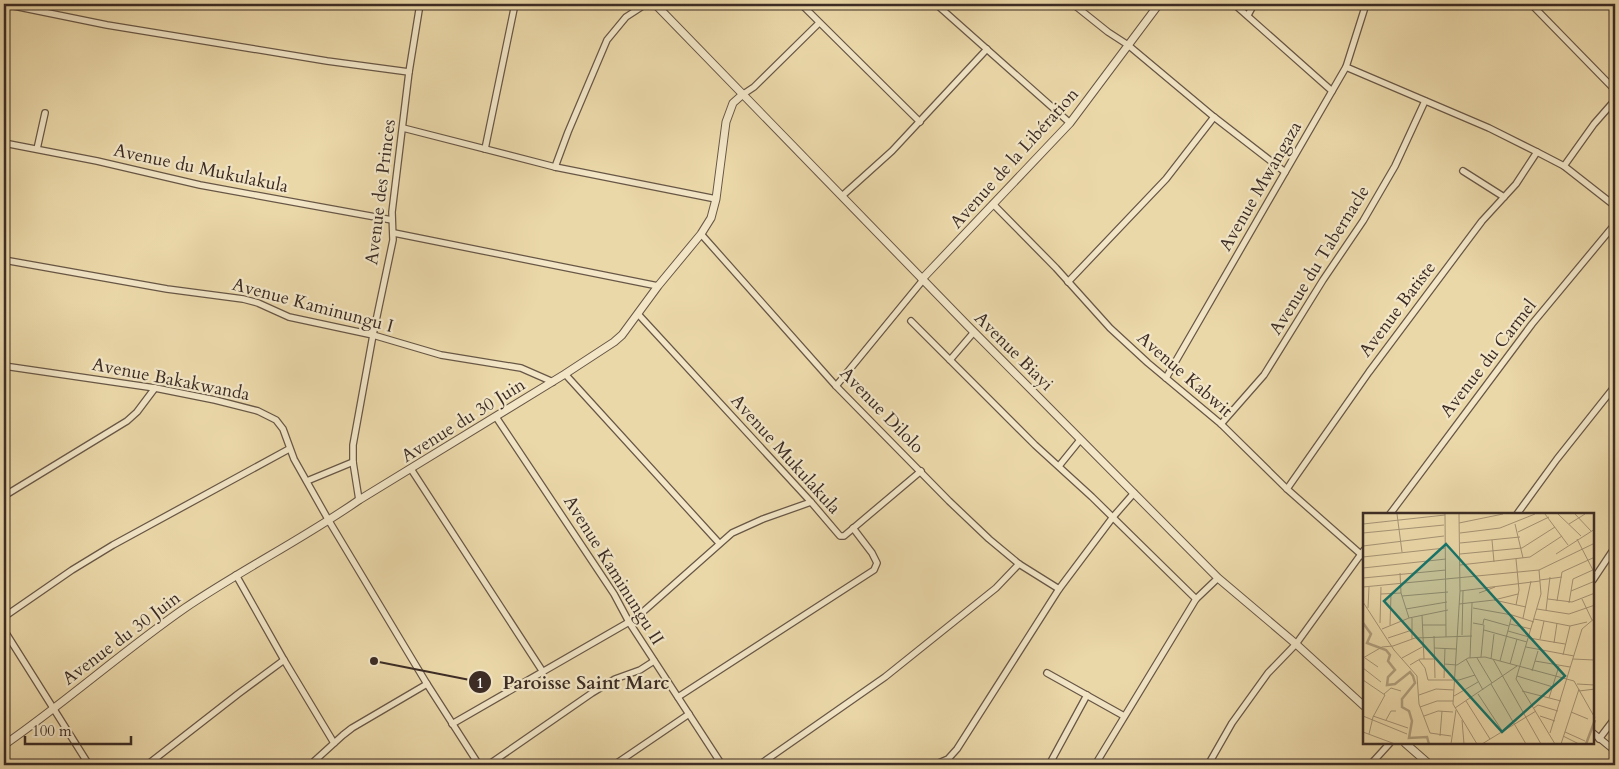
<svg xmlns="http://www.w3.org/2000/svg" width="1619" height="769" font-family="Cardo,serif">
	<rect width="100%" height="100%" fill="#ebd8a9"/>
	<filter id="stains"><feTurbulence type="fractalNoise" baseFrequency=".004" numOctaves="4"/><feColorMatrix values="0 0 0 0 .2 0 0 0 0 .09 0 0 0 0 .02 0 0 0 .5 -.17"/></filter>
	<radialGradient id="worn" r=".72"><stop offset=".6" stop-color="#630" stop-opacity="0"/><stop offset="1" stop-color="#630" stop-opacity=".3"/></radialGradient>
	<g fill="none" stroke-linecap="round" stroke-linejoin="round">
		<defs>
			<g id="minor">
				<path d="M4 4 107 25 327 61 409 72"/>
				<path d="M801 4 920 122"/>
				<path d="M936 4 1070 123"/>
				<path d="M1073 4 1108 32 1128 45 1214 117 1285 172"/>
				<path d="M1234 4 1332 91"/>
				<path d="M1531 4 1615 90"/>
				<path d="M1248 15 1254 4"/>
				<path d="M1346 67 1489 128 1537 152 1564 166 1615 206"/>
				<path d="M742 95 754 87 819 23"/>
				<path d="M403 128 555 167 716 199"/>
				<path d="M4 143 97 161 200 185 392 220"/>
				<path d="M37 149 45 113"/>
				<path d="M485 149 515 4"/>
				<path d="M1564 166 1594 124 1615 100"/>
				<path d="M555 167 568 132 607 40 626 17 646 4"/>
				<path d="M1463 171 1504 197"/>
				<path d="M842 196 892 151 987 49"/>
				<path d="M993 204 1056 268 1110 328 1148 363 1221 424 1287 489 1364 557"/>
				<path d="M394 233 658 286"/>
				<path d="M701 234 836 386 949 501 989 539 1019 564 1059 589"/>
				<path d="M4 260 167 289 243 299 258 303 289 317 373 335 441 355 521 368 553 382"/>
				<path d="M1068 282 1166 179 1214 117"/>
				<path d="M638 314 811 502 840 536H844L921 471"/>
				<path d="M911 321 1035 445 1092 497 1196 599"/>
				<path d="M950 360 974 332"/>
				<path d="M4 366 155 388 215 400 258 411 276 420 283 429 294 459 329 521 427 684 479 765"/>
				<path d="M565 374 719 543"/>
				<path d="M1166 378 1346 67 1366 4"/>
				<path d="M836 386 923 280"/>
				<path d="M496 417 614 594 629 622 722 765"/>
				<path d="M1221 424 1264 375 1323 280 1363 221 1395 166 1425 101"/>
				<path d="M1059 466 1080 440"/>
				<path d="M411 469 543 672"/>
				<path d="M307 481 353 462"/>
				<path d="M1287 489 1369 372 1482 221 1516 184 1537 152"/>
				<path d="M4 496 127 421 137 412 155 388"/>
				<path d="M359 500 353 462V445L373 335 393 240 392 212 409 72 420 4"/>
				<path d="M1390 514 1532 324 1615 224"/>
				<path d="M1517 514 1557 459 1615 386"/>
				<path d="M236 575 284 660 334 743"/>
				<path d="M1593 580 1615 547"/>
				<path d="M4 617 72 570 113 545 289 449"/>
				<path d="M4 630 89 765"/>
				<path d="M1047 673 1124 716"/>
				<path d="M678 697 874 570 877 563 872 553 853 528"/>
				<path d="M452 724 636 618 732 533 763 519 811 502"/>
				<path d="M1593 733 1615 751"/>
				<path d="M1599 739 1615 718"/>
				<path d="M147 765 238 694 284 660"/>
				<path d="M310 765 343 735 352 728 427 684"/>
				<path d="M488 765 592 693 615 679 640 670 654 661"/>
				<path d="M614 765 689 714"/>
				<path d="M759 765 885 677 996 588 1019 564"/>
				<path d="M934 765 948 759 957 749 1059 589 1113 517 1134 493"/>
				<path d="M1049 765 1087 695"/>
				<path d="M1095 765 1196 599 1218 578"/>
				<path d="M1208 765 1232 723 1268 673 1296 644 1364 550"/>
				<path d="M1370 765 1390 743"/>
			</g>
			<g id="tertiary">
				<path d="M655 4 967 325 1218 578 1296 644 1364 706"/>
				<path d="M922 279 1070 123 1159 4"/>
				<path d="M1405 743 1430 765"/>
				<path d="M4 745C66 702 123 651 185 608 241 570 303 539 359 500L565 374 614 342 622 335 658 286 701 234 711 218 716 199 726 122 733 103 742 95"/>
			</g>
		</defs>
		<use href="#minor" stroke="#685746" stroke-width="8"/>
		<use href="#tertiary" stroke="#685746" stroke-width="9"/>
		<use href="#minor" stroke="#f2e6c7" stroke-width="5.5"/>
		<use href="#tertiary" stroke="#f2e6c7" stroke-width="7"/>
	</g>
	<g text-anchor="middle" stroke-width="4.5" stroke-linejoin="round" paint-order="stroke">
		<g font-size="18" fill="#3c2c25" stroke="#f2e6c7">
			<text transform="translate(1014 158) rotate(-48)" y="6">Avenue de la Libération</text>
			<text transform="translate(201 168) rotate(12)" y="6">Avenue du Mukulakula</text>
			<text transform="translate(1260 186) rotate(-60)" y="6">Avenue Mwangaza</text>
			<text transform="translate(380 192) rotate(-83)" y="6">Avenue des Princes</text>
			<text transform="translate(1319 260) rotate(-58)" y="6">Avenue du Tabernacle</text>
			<text transform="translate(313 305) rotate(15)" y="6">Avenue Kaminungu I</text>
			<text transform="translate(1397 309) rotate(-53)" y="6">Avenue Batiste</text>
			<text transform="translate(1014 351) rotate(45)" y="6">Avenue Biayi</text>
			<text transform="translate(1488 358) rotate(-52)" y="6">Avenue du Carmel</text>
			<text transform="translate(1185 374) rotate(41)" y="6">Avenue Kabwit</text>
			<text transform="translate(171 379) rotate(11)" y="6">Avenue Bakakwanda</text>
			<text transform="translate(882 410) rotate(46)" y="6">Avenue Dilolo</text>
			<text transform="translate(463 420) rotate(-32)" y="6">Avenue du 30 Juin</text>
			<text transform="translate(786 454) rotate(48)" y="6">Avenue Mukulakula</text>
			<text transform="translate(614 570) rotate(58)" y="6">Avenue Kaminungu II</text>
			<text transform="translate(121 638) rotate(-37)" y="6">Avenue du 30 Juin</text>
		</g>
	</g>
	<g transform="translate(1363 513)">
		<rect width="231" height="231" fill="#ebd8a9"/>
		<path fill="none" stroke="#b09e7c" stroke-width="2.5" d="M0 110 8 121 4 130 23 137 27 142 25 148 32 157 25 164 24 172 32 171 47 159 50 163 52 170 39 186V194L46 198 49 208 46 225 64 224 66 231M223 231 232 207"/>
		<path fill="none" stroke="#a59374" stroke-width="1" d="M34 1 39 39M82 1 83 124M96 1 97 78 90 191 114 231M182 1 205 32M195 1 218 23M212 1 228 18M96 10 140 1M0 11 82 2M152 11 160 45M206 11 222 1M155 19 186 4M0 20 81 12M97 20 137 15 172 1M214 26 232 61M129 27 131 49M97 30 157 24M0 33 81 23M97 41 159 35 192 14M193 41 232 16M0 44 82 35M97 52 167 44 199 23M0 55 83 46M176 57 178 81 153 166 192 231M37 60 38 80 46 105M0 65 83 57M177 67 199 64M0 74 176 57 232 30M97 78 177 68M208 78 232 68M116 80 132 74M18 81 38 80M39 83 85 79M185 86 209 89 232 80M219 86 229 107M131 87 155 81M194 88 199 59 232 44M0 89 31 137 54 163 56 191 67 220 88 223M206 90 210 66 232 56M96 91 131 87 163 94M153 92 156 77 153 46M5 95 6 74M110 95 149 102M43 96 84 89M174 96 206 101 232 92M183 97 187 64M59 102 61 146M49 105V126M160 105 168 68M171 106 207 113 224 109M17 110 18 74M110 110 121 112 118 144M120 111 121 106 146 113M147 111 168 116M27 112 28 81M60 112H83M19 116 46 105 85 97M121 117 164 129M145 118 166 124M99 122 100 78M71 123 72 165M25 125 49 117M166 125 202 131M177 126 181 108M191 130 194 110M163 134 211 143M71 135 93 136M200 142 207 113M0 145 19 134 30 133 52 125 109 123M2 145 15 154M39 145 61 133M107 145 109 90M114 145 129 170M103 146 120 177M128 146 131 121M130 146 178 231M210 146 231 147M56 147 62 155 65 167H96L112 162M137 148 149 102 171 109M172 148 207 154M81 151 94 152 105 145 122 144 211 168 232 205M147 151 154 126M47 152 57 146H71M0 155 18 169M169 158 175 138M154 163 190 174M81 165 82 135M0 167 22 182 10 204 6 221M128 171 163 231M214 171 232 172M159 178 198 188M216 178 232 176M21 181 28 175 38 178M115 181 140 219M56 182 73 176 91 177M91 183 115 169M186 185 196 153M103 188 127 226M57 194 74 188H90M92 195 154 153M171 195 175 192 195 198M208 199 225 206M0 203 44 221M10 203 45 215M61 203 75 198 90 199M177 203 192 208M23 207 28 198H33M99 207 101 231M0 219 32 231M202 219 222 228M187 220 219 116 232 105M77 223 79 198M200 223 216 231M88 231 93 197M119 231 173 198M198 231 216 176"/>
		<path fill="#0f766e" fill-opacity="0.15" stroke="#0f766e" stroke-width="2.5" d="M83 31 202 163 139 219 21 88Z"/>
		<rect width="231" height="231" fill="none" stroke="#3c2c25" stroke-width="2.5"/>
	</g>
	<path fill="none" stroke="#3c2c25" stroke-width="2" d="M374 661L480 682"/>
	<g fill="#3c2c25" stroke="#f2e6c7" stroke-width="2">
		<circle cx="374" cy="661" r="5"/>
		<circle cx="480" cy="682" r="12"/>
	</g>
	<g font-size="15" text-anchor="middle" font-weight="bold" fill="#fff">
		<text x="480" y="688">1</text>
	</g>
	<g font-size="19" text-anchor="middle" font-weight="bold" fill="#3c2c25" stroke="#f2e6c7" stroke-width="4.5" stroke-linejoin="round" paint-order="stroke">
		<text x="586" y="689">Paroisse Saint Marc</text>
	</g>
	<rect width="1619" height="769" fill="none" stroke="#ebd8a9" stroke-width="20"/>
	<rect x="5" y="5" width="1609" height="759" fill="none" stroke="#3c2c25" stroke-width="2.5"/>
	<rect x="10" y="10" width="1599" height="749" fill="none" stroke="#3c2c25"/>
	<path d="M25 736v8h106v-8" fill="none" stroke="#3c2c25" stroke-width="2.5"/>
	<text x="32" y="736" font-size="15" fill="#3c2c25" stroke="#f2e6c7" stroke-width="4" paint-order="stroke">100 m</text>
	<rect width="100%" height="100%" filter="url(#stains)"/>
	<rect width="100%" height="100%" fill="url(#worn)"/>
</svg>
